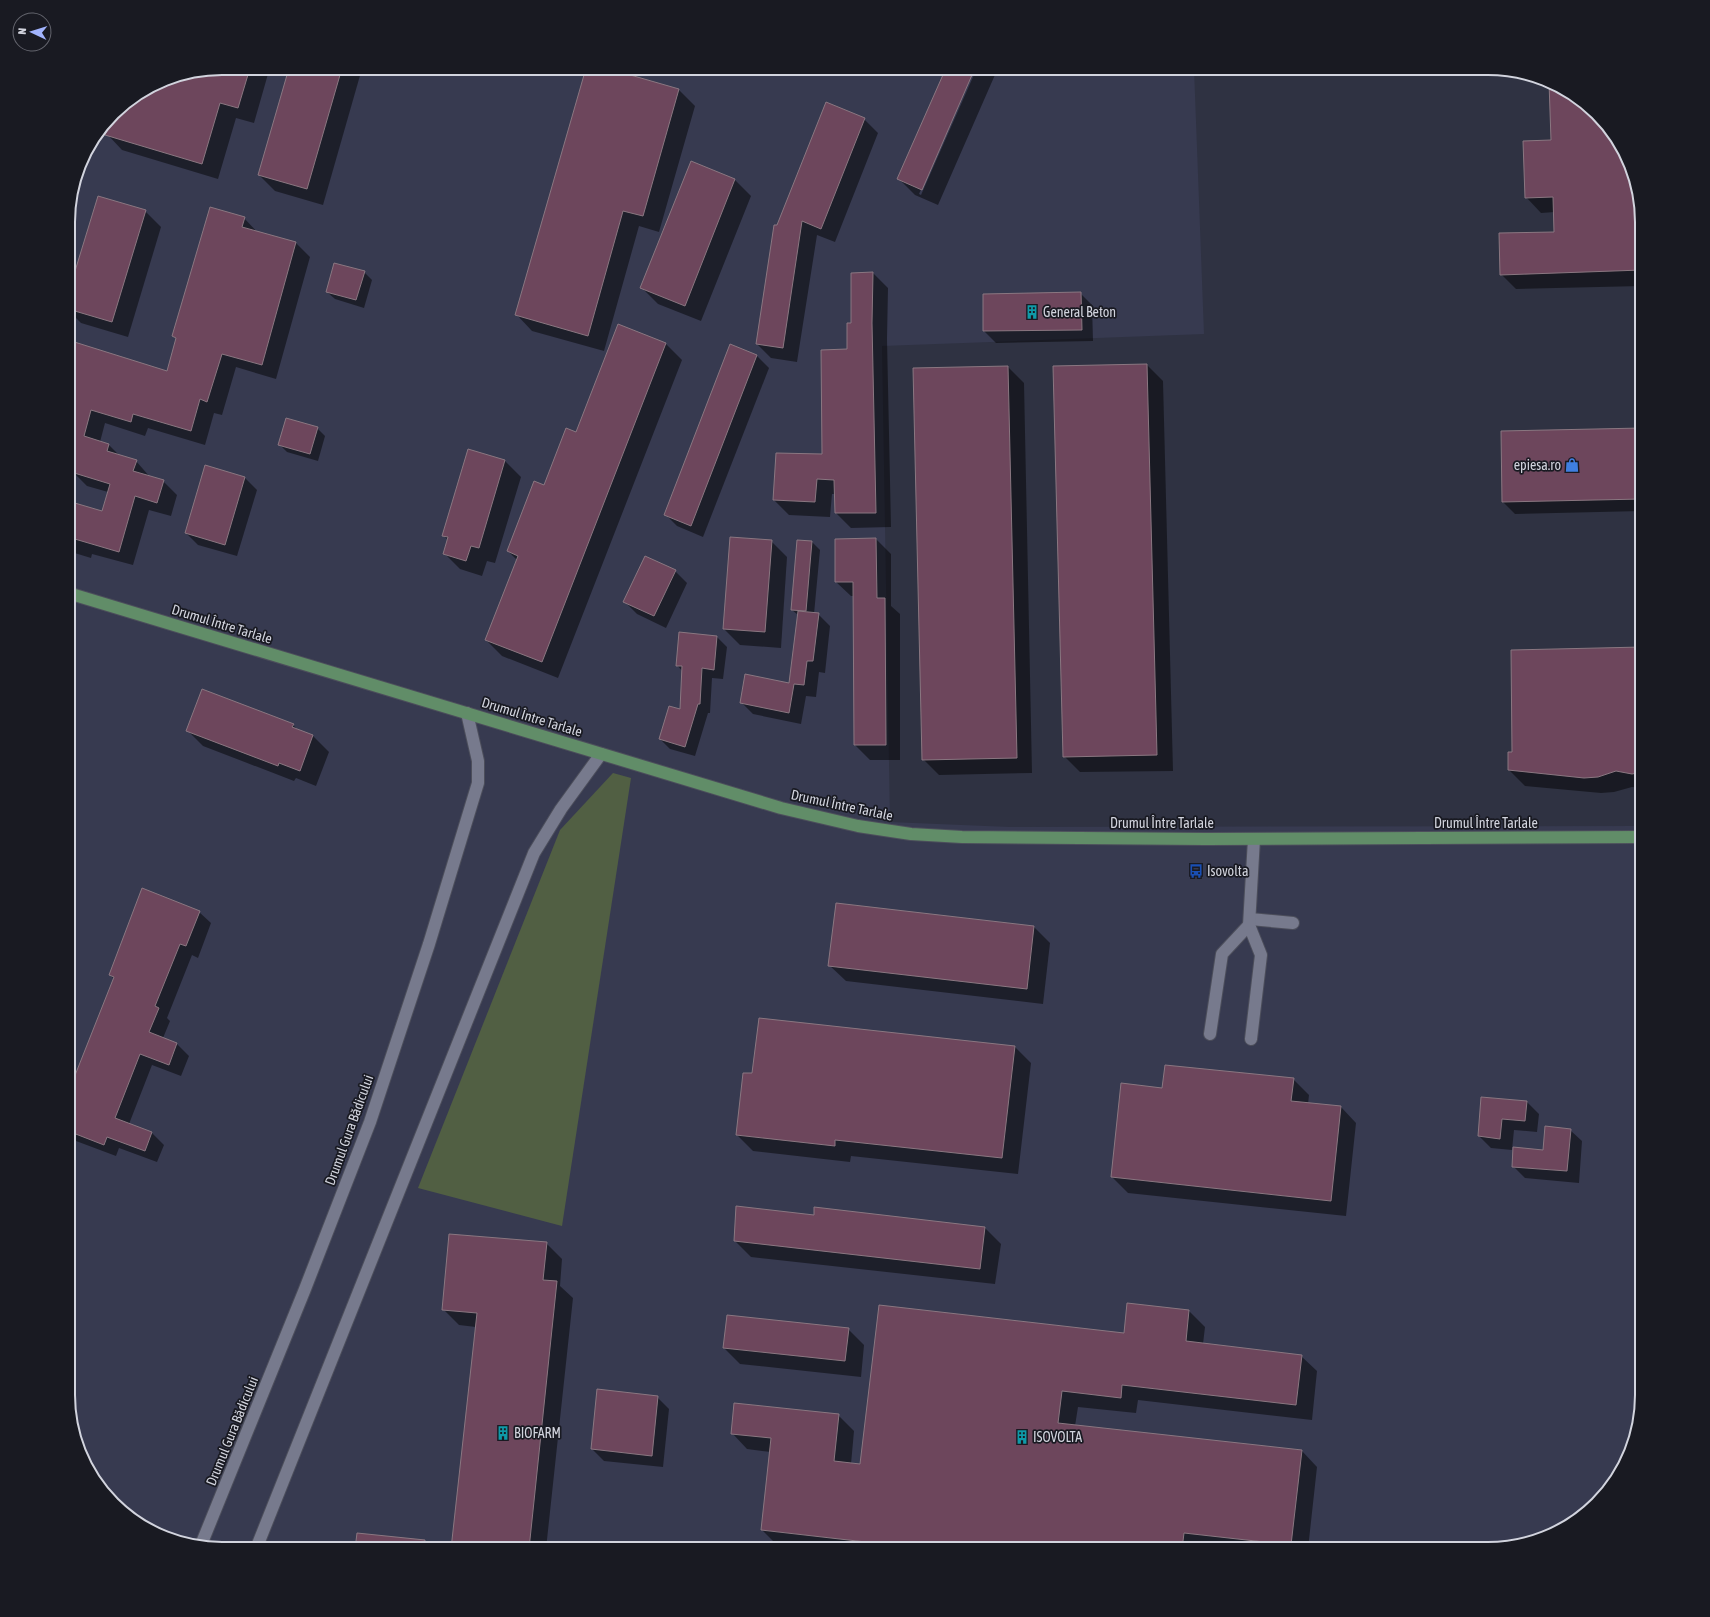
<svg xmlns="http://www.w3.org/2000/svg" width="1710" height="1617" font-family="'Asap Condensed',sans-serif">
	<rect width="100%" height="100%" fill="#2f3242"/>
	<path fill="#373a50" d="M222 68H1194L1204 334 882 346 890 822 1010 827 1642 826V1395L1630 1454 1597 1504 1547 1537 1489 1549H222L163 1537 113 1504 80 1454 68 1405V211L84 154 120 106 163 80Z"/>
	<path fill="#515f43" d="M613 773 631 778 562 1226 418 1188 560 830Z"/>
	<g fill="#0007">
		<path d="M222 68H261L268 74 254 123 236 118 218 179 122 150 107 134 120 106 163 80Z"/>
		<path d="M290 68H357L361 72 323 205 275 191 259 175Z"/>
		<path d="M974 68 919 194 921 195 977 68H998L938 205 915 195 899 179Z"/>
		<path d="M1550 82 1556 84 1597 113 1630 163 1642 212V286L1516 289 1501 274 1555 233V212L1541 213 1526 197 1552 141Z"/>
		<path d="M679 90 695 106 659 232 639 226 604 351 532 331 516 314Z"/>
		<path d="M864 119 878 133 835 242 817 235 797 362 771 358 757 344 778 226Z"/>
		<path d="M692 162 735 180 751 196 701 321 658 304 642 288Z"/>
		<path d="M145 211 161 227 128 337 81 323 68 310V297Z"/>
		<path d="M244 218 258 233 296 243 310 257 276 379 236 367 222 415 214 413 205 445 148 428 145 436 105 423 100 442 109 445 120 456 136 461 150 477 163 481 177 495 171 516 149 510 133 565 92 554 91 558 68 551V502L102 512 108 492 87 486 76 475 68 473V341L167 373 177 340 173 336Z"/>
		<path d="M364 272 372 280 364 308 335 299 327 292Z"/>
		<path d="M873 273 888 288 887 339 891 527 851 528 836 513V494H832L830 517 789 515 774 500 823 455 848 350Z"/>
		<path d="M1080 293 1092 305 1093 341 996 343 984 331Z"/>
		<path d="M619 326 666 344 682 360 558 678 502 656 486 640 517 560 508 551 544 486 577 434Z"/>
		<path d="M731 345 757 356 769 368 703 537 677 526 665 514Z"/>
		<path d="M1147 365 1163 381 1173 771 1080 772 1064 756 1054 367Z"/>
		<path d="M1008 367 1024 383 1032 773 939 775 923 759Z"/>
		<path d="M317 428 325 436 318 461 287 452 279 444Z"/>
		<path d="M1642 429V511L1515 514 1503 502Z"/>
		<path d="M469 450 505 461 521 477 495 563 487 561 482 576 460 569 444 553 448 540 443 535Z"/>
		<path d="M245 478 257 490 237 556 198 545 186 533Z"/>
		<path d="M876 539 891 554V606L900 614V760H870L855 745 854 596H851L836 582Z"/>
		<path d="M771 541 787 557 781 648 740 645 724 629Z"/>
		<path d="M812 542 820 550 814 614H818L830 626 825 673 819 672 816 697 806 696 801 724 753 714 741 702 789 684 798 615 792 610Z"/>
		<path d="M675 571 687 583 666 628 637 614 625 602Z"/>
		<path d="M680 633 717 637 727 647 723 679 712 678 710 713H708L695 756 670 749 660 739 681 710 683 672 677 665Z"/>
		<path d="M1642 648V788L1632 787 1614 792 1601 793 1525 786 1509 770Z"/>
		<path d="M293 725 299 731 313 736 329 752 316 786 296 778 294 781 203 746 187 730Z"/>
		<path d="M68 801 74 806 68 819Z"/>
		<path d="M837 904 1034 927 1050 943 1043 1004 846 981 829 965Z"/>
		<path d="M199 912 211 923 198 958 192 955 167 1018 170 1021 163 1038 177 1044 189 1056 181 1076 152 1065 129 1124 152 1133 164 1145 157 1162 119 1148 116 1156 68 1138V1096L115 980 110 975Z"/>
		<path d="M1015 1047 1031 1063 1018 1174 851 1156 850 1162 753 1151 737 1135Z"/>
		<path d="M1293 1079 1309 1095 1308 1104 1341 1107 1356 1123 1346 1216 1128 1193 1112 1177 1163 1089Z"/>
		<path d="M1482 1098 1527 1102 1539 1114 1537 1132 1514 1130 1512 1150 1491 1148 1479 1136Z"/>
		<path d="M1570 1130 1582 1141 1579 1183 1525 1178 1513 1166 1544 1151Z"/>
		<path d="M815 1216 985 1228 1001 1244 995 1284 751 1257 735 1241Z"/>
		<path d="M546 1243 562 1259 560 1286 573 1298 546 1549H356L358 1534 453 1544 476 1327 459 1325 443 1309Z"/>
		<path d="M1128 1304 1189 1311 1205 1327 1203 1344 1301 1356 1317 1371 1312 1420 1138 1400 1136 1413 1078 1407 1075 1426 1302 1451 1317 1467 1308 1549H808L778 1546 762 1530 771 1452 747 1449 732 1433 838 1415 854 1431 851 1464 861 1465 1125 1334Z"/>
		<path d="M848 1329 864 1345 861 1377 740 1364 724 1348Z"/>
		<path d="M657 1397 669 1409 663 1467 604 1461 592 1449Z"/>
	</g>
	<g fill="#6d465c" stroke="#8a7781">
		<path d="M222 68H250L238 108 220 103 202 164 105 135 110 119 120 106 163 80Z"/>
		<path d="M289 68H342L307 189 258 175Z"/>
		<path d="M586 68H606L679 89 643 216 623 211 588 336 515 315Z"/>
		<path d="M946 68H975L922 190 897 179Z"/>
		<path d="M1549 82 1556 84 1597 113 1630 163 1642 212V270L1500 275 1499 233 1554 232 1553 197 1525 198 1523 141 1551 140Z"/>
		<path d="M826 102 865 118 821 229 802 221 783 348 756 344 774 225H777Z"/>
		<path d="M691 161 735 179 685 306 640 288Z"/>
		<path d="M98 196 146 210 112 322 68 309V294Z"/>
		<path d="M210 207 245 217 242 227 296 242 262 365 222 354 207 402 200 399 191 431 133 414 131 422 91 410 84 436 109 444 107 451 137 460 133 471 164 480 157 503 135 496 119 552 68 537V501L102 511 110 484 71 472 73 465 68 464V340L167 371 176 338 172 336Z"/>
		<path d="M334 263 365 271 356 300 326 292Z"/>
		<path d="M873 272 872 323 876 513H835L834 480 817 479 815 502 773 500 776 453 822 454 821 350 847 349V323H851V273Z"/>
		<path d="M1081 292 1082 330 983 331V294Z"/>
		<path d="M618 324 666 343 542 662 485 640 518 556 507 551 534 481 544 485 566 428 576 432Z"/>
		<path d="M730 344 757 355 691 526 664 515Z"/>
		<path d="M1147 364 1157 755 1063 757 1053 366Z"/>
		<path d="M1008 366 1017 758 922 760 913 368Z"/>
		<path d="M286 418 318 427 310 454 278 445Z"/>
		<path d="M1642 428V499L1502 502 1501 431Z"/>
		<path d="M468 449 505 460 479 548 471 546 466 561 443 554 448 537 442 536Z"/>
		<path d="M205 465 245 477 225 545 185 533Z"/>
		<path d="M730 537 772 540 765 632 723 629Z"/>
		<path d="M876 538 877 598H885L886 745H854L853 582H835V539Z"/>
		<path d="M797 540 812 541 806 611 791 610Z"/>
		<path d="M645 556 676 570 654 616 623 602Z"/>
		<path d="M798 611 819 613 813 661H807L804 685 794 684 789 713 740 703 745 674 789 683Z"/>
		<path d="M679 632 717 636 714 670 702 668 700 704H698L685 747 659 739 669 706 680 709 682 666H676Z"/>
		<path d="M1642 647V772L1632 774 1616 771 1598 777 1584 778 1508 770V752H1512L1511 650Z"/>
		<path d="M202 689 294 724 292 727 313 735 300 771 279 763 278 766 186 731Z"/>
		<path d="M142 888 200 911 186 946 180 944 155 1006 159 1008 149 1032 177 1043 169 1065 140 1054 115 1118 152 1132 145 1151 107 1137 104 1145 68 1131V1093L114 977 109 975Z"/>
		<path d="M836 903 1034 926 1027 989 828 966Z"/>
		<path d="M759 1018 1015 1046 1002 1158 835 1140V1146L736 1135 743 1073H752Z"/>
		<path d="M1165 1065 1294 1078 1291 1101 1341 1106 1331 1201 1111 1177 1121 1083 1162 1088Z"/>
		<path d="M1481 1097 1527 1101 1525 1121 1502 1119 1500 1139 1478 1136Z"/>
		<path d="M1545 1126 1571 1129 1567 1171 1512 1167 1513 1147 1543 1150Z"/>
		<path d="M736 1206 814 1215V1207L985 1227 980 1269 734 1241Z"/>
		<path d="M449 1234 547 1242 543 1280 557 1281 529 1549H451L477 1313 442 1310Z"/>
		<path d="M1127 1303 1189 1310 1186 1341 1302 1355 1296 1405 1122 1385 1121 1398 1062 1391 1058 1423 1302 1450 1291 1545 1184 1533 1182 1549H927L761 1530 771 1438 731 1434 734 1403 839 1414 834 1461 860 1464 879 1305 1124 1333Z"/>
		<path d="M727 1315 849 1328 845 1361 723 1348Z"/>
		<path d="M597 1389 658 1396 652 1456 591 1449Z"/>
		<path d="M357 1533 425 1540 424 1549H355Z"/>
	</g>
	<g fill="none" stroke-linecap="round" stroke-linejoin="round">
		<defs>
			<g id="minor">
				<path d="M1250 919 1293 923"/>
				<path d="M1210 1034 1222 954 1249 925"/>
				<path d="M1251 1039 1261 955 1249 925 1254 839"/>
				<path d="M201 1545 305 1289 370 1122 429 944 478 783V761L467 713"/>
				<path d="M256 1549 534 853 561 809 601 754"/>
			</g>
			<path id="major" d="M68 593 781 808 858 826 911 834 962 837 1206 839 1642 837"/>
		</defs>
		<use href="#minor" stroke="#4c4e5b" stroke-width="14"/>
		<use href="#major" stroke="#4c4e5b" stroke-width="14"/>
		<use href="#minor" stroke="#777a8d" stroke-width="12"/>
		<use href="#major" stroke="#618d68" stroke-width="12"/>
	</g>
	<defs>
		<symbol id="building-bare" viewBox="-9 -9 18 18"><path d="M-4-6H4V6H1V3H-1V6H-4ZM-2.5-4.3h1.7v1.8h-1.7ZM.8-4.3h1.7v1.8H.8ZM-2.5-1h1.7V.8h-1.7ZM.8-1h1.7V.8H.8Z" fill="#0f9aa8" stroke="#191a22" stroke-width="2.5" paint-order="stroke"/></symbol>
		<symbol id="shop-bare" viewBox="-9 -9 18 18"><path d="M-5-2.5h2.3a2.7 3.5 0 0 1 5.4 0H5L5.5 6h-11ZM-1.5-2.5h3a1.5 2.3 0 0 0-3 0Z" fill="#3f7fe0" stroke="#191a22" stroke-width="2.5" paint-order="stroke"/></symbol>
		<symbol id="bus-bare" viewBox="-9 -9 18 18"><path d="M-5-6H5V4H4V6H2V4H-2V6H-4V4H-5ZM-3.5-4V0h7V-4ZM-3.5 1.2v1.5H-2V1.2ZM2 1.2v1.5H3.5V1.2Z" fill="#1a4fb4" stroke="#191a22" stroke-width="2.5" paint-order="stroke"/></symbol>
	</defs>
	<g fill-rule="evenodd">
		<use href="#building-bare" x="1022" y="302" width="20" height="20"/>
		<use href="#shop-bare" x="1562" y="455" width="20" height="20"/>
		<use href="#bus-bare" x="1186" y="861" width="20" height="20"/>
		<use href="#building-bare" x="493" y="1423" width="20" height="20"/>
		<use href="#building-bare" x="1012" y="1427" width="20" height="20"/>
	</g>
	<g text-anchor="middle" stroke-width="3.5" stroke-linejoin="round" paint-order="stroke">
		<g font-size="14" fill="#d2d4de" stroke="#191a22" text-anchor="start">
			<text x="1043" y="317">General Beton</text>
			<text x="1561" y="470" text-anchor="end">epiesa.ro</text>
			<text x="1207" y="876">Isovolta</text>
			<text x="514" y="1438">BIOFARM</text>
			<text x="1033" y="1442">ISOVOLTA</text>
		</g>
		<g font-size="14" fill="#d2d4de" stroke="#191a22">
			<text transform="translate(222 624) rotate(17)" y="5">Drumul Între Tarlale</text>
			<text transform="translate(532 717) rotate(17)" y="5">Drumul Între Tarlale</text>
			<text transform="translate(842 805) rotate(12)" y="5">Drumul Între Tarlale</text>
			<text x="1162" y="828">Drumul Între Tarlale</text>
			<text x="1486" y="828">Drumul Între Tarlale</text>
			<text transform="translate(349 1130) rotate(-70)" y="5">Drumul Gura Bădicului</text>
			<text transform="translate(232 1431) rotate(-68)" y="5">Drumul Gura Bădicului</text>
		</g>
	</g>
	<path d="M0 0H1710V1617H0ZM222 75H1488A147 147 0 0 1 1635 222V1395A147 147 0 0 1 1488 1542H222A147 147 0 0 1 75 1395V222A147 147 0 0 1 222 75Z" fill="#191a22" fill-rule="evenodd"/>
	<path fill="none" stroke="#d2d4de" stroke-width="2" d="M222 75H1488A147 147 0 0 1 1635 222V1395A147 147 0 0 1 1488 1542H222A147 147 0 0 1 75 1395V222A147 147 0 0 1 222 75Z"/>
	<g transform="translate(32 32) rotate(274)"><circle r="19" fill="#191a22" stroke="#63646d"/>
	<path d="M0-3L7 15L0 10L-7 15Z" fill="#a1b3fd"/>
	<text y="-6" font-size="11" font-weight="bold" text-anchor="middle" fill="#d2d4de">N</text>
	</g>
</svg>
